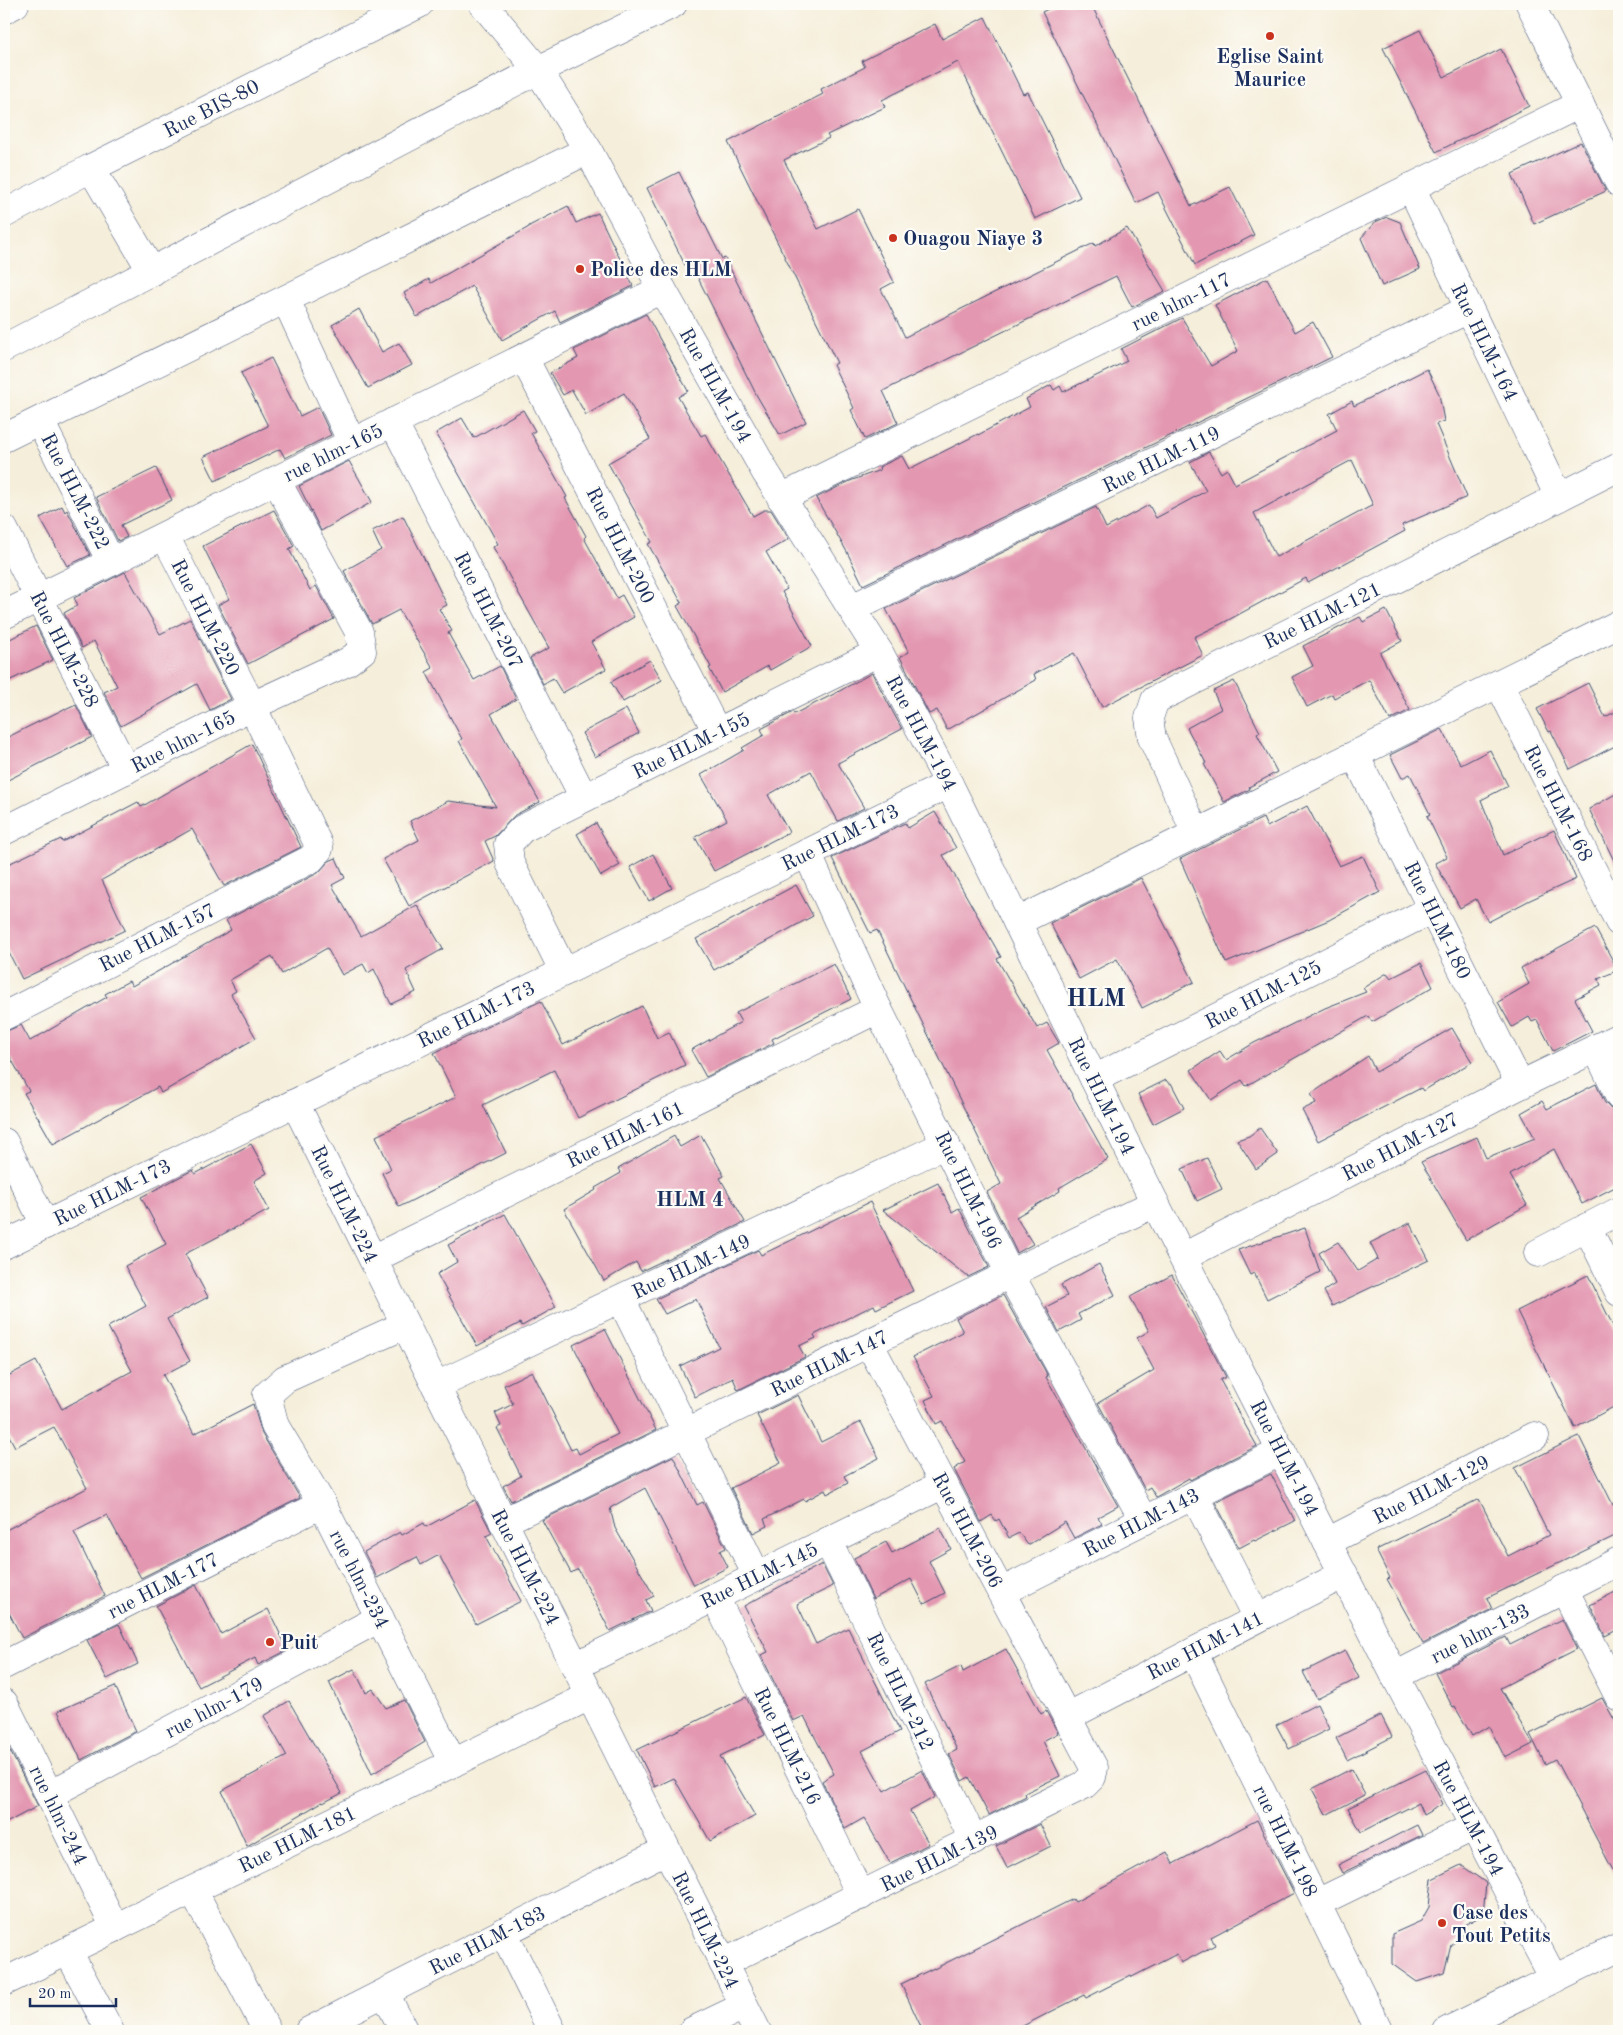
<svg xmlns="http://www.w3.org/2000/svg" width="1623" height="2035" font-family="'Old Standard TT',serif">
	<rect width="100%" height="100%" fill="#fdfcf7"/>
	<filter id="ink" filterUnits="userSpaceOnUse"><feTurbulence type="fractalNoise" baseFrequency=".02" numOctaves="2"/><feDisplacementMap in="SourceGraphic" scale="10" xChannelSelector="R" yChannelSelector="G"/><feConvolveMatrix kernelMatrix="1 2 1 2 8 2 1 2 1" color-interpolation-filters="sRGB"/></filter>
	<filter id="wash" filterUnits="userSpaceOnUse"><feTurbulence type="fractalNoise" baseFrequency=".0096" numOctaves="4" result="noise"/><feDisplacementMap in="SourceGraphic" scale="20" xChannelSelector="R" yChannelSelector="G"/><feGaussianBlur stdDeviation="1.12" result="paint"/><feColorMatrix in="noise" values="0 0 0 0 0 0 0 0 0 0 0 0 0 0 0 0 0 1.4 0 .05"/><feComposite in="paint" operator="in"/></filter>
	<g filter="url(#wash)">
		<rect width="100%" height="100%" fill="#f5eeda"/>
		<g id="blocks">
			<g fill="#e397b1" fill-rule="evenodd">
				<path d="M1058 4H1091L1191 206 1230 187 1254 235 1195 265 1158 192 1136 203 1042 12Z"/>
				<path d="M985 17 1023 94 1028 92 1080 197 1035 219 958 62 882 100 885 107 827 135 829 138 784 160 818 229 858 209 894 282 881 289 905 337 1094 243 1095 246 1127 228 1165 291 1132 307 1116 276 883 391 898 423 865 439 851 410 854 408 833 365 837 363 728 142 823 94 821 89 865 67 862 61 935 24 942 39Z"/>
				<path d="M1420 30 1444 77 1501 49 1529 106 1436 152 1383 48Z"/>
				<path d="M1581 142 1606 191 1534 224 1512 174Z"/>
				<path d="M679 172 722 259 725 258 806 422 780 435 757 396 693 268 688 271 647 188Z"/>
				<path d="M568 206 576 223 598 213 633 286 560 322 555 311 502 340 472 286 417 317 404 293 429 279 431 283 529 227V226Z"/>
				<path d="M1387 217 1400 222 1420 269 1382 286 1361 238 1375 222Z"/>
				<path d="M1267 278 1295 332 1313 322 1332 357 863 585 847 552 816 498 850 481 880 470 879 467 902 456 909 469 978 434V435L1030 407 1026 399 1051 385 1054 390 1060 386 1063 392 1127 361 1121 349 1182 318 1211 366 1238 351 1215 305Z"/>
				<path d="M359 309 382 352 399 343 412 365 368 388 332 325Z"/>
				<path d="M646 314 688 391 678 397 701 436 705 434 753 516 764 510H771L789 539 766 552 787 589 782 592 812 646 770 670 768 666 722 692 709 668 711 667 677 606 682 603 648 544 652 542 608 463 650 439 624 393 586 415 572 390 563 395 550 373 578 358 574 350Z"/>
				<path d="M271 358 300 416 318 407 331 435 285 458 280 449 215 481 203 457 268 426 241 373Z"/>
				<path d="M1427 369 1439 394 1444 421 1436 424 1467 497 1402 525 1405 531 1308 583 1306 578 1221 624 1194 637 1203 655 1102 707 1074 653 1034 674 1036 680 947 730 937 710 929 714 900 657 909 652 886 609 1096 507 1106 528 1149 505 1156 518 1206 491 1190 462 1209 452 1221 473 1227 469 1235 484 1337 430 1329 414 1352 401 1354 406ZM1352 460 1373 505 1276 557 1254 513Z"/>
				<path d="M523 410 535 431 531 433 567 497 565 498 586 536 584 538 617 598 622 595 634 617 591 642 606 669 562 693 553 678 543 684 530 658 549 648 493 547 498 544 436 433 462 418 474 438Z"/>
				<path d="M349 461 372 502 321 531 299 486Z"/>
				<path d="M156 468 172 500 121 525 127 537 118 541 96 497Z"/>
				<path d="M62 506 65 512 67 510 90 555 67 566 40 518Z"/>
				<path d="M274 510 294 546 289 549 310 590 316 586 334 619 248 664 218 605 229 599 203 546Z"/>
				<path d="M403 516 447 605 439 609 452 631 448 633 474 680 500 666 516 699 491 714 540 802 515 815 495 836 485 841 494 861 409 906 383 859 419 840 410 821 448 801 496 807 459 741 462 739 426 672 433 668 399 610 372 624 344 571 381 550 372 531Z"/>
				<path d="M125 572 160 634 190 619 231 699 210 710 197 684 121 726 104 692 117 686 94 641 82 648 64 613 78 605 74 598Z"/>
				<path d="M1386 610 1402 641 1380 653 1410 710 1390 720 1369 680 1334 698 1332 694 1307 707 1292 677 1313 666 1303 646 1360 617 1363 622Z"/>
				<path d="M36 626 53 660 4 683V642Z"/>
				<path d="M650 660 662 680 623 702 611 682Z"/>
				<path d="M872 673 902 729 838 763 864 808 838 821 811 771 768 795 789 832 714 871 695 837 727 820 701 775 744 750 742 748 764 735 761 729 793 712 794 714 834 694Z"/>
				<path d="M1234 681 1260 732 1257 734 1277 772 1249 787 1250 789 1224 802 1204 764 1206 763 1187 728 1221 709 1213 691Z"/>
				<path d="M1588 683 1605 717 1619 710V744L1570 769 1551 731 1549 732 1537 709Z"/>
				<path d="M76 705 92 737 4 782V739L64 709 65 710Z"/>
				<path d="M626 709 639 733 595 757 582 733Z"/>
				<path d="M1442 729 1461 765 1490 750 1508 786 1481 800 1503 855 1554 830 1576 879 1530 900 1488 922 1476 899 1460 908 1435 863 1447 857 1427 816 1430 814 1410 774 1402 778 1390 755Z"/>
				<path d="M252 744 301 847 224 886 192 829 102 880 125 930 22 979 4 943V866L61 839 62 842 138 802 141 807Z"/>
				<path d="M1619 792V871L1589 809Z"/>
				<path d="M1307 806 1339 866 1363 856 1380 892 1329 920 1226 963 1180 859 1263 818 1267 827Z"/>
				<path d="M935 812 956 848 943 855 1001 957 997 959 1037 1028 1047 1023 1059 1043 1047 1050 1108 1159 1059 1188 1060 1191 1016 1217 1033 1244 1017 1253 987 1192 1001 1184 877 930 870 933 832 858 905 823 908 828Z"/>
				<path d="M596 823 620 865 601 876 577 834Z"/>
				<path d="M653 854 672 888 649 901 630 867Z"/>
				<path d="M336 858 345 878 332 885 361 936 417 905 443 949 406 970 416 992 391 1004 374 969 368 973 363 964 342 975 327 948 282 974 272 956 230 980 236 991 231 994 256 1038 161 1093 158 1087 53 1144 24 1093 29 1091 4 1046V1032L21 1025 30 1041 107 997 105 994 129 981 132 986 231 930 226 920 318 873 329 861Z"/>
				<path d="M1141 878 1194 982 1142 1008 1117 959 1079 979 1050 923Z"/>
				<path d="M796 885 813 916 714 970 696 939Z"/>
				<path d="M1595 928 1618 970 1598 979 1601 985 1575 999 1592 1031 1553 1051 1537 1020 1532 1022 1529 1017 1512 1027 1498 1002 1529 984 1521 968Z"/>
				<path d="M1421 963 1433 987 1372 1022 1368 1016 1246 1086 1242 1080 1211 1100 1191 1070 1220 1051 1226 1060 1254 1043 1325 1008 1366 992 1363 988 1387 973 1391 978Z"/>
				<path d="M834 964 851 999 772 1039 774 1043 706 1077 691 1050 741 1022 736 1013Z"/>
				<path d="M541 1001 563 1045 642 1006 657 1038 669 1032 685 1065 578 1118 554 1070 515 1089 483 1105 506 1153 399 1207 382 1173 391 1169 376 1136 456 1097 434 1053Z"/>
				<path d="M1452 1028 1472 1062 1423 1091 1421 1088 1318 1141 1302 1110 1316 1103 1311 1094 1368 1056 1376 1072Z"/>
				<path d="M1166 1080 1169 1084 1171 1083 1184 1108 1153 1124 1138 1094Z"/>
				<path d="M1596 1084 1605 1103 1611 1109 1619 1111V1185L1582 1204 1554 1149 1510 1175 1527 1205 1466 1240 1421 1162 1477 1137 1486 1158 1535 1138 1521 1113 1542 1101 1547 1109Z"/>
				<path d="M1260 1128 1278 1154 1256 1169 1237 1140 1249 1136Z"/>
				<path d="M701 1135 724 1176 720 1178 745 1222 641 1271 636 1262 604 1281 564 1209 596 1190 595 1188 621 1173 618 1169 674 1136 680 1147Z"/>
				<path d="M251 1144 267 1173 254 1181 269 1210 185 1254 208 1297 167 1319 190 1361 163 1375 194 1434 253 1404 262 1434 300 1498 141 1578 107 1515 74 1532 105 1596 22 1638 4 1603V1531L87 1488 54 1427 15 1447 4 1426V1378L36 1361 62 1409 132 1371 108 1327 146 1306 125 1266 166 1244 141 1197 193 1170 195 1174Z"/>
				<path d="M1207 1158 1222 1189 1197 1201 1182 1169Z"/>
				<path d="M938 1183 952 1212 959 1208 989 1267 968 1277 883 1210Z"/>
				<path d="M870 1202 913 1291 876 1309 874 1305 814 1335 816 1338 799 1346 805 1357 738 1390 733 1378 695 1397 680 1366 719 1347 696 1299 665 1314 656 1299 758 1250 761 1255Z"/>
				<path d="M505 1214 556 1307 522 1326 520 1323 477 1346 437 1274 457 1262 448 1245Z"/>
				<path d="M1410 1223 1429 1260 1332 1306 1324 1291 1335 1284 1319 1253 1338 1242 1358 1271 1378 1259 1370 1243Z"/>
				<path d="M1305 1228 1320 1272 1267 1299 1254 1273 1250 1275 1238 1250Z"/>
				<path d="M1099 1264 1115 1295 1078 1314 1081 1320 1059 1332 1046 1307 1067 1296 1061 1285Z"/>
				<path d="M1172 1275 1226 1377 1220 1380 1257 1446 1190 1480 1189 1478 1156 1497 1150 1487 1145 1490 1098 1403 1154 1370 1137 1338 1149 1331 1130 1297Z"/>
				<path d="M1588 1275 1619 1338V1404L1575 1428 1517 1311Z"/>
				<path d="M1003 1295 1048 1376 1046 1377 1118 1506 1098 1517 1102 1524 1074 1538 1065 1522 1028 1545 1019 1533 1009 1538 999 1519 996 1521 992 1515 981 1522 954 1469 965 1462 942 1421 936 1424 925 1400 934 1396 913 1357 963 1332 956 1318Z"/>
				<path d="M605 1329 656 1430 511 1501 503 1486 521 1476 497 1428 501 1426 495 1413 513 1404 504 1385 532 1371 571 1450 576 1448 579 1454 618 1434 573 1345Z"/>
				<path d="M798 1395 821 1442 861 1422 879 1458 844 1476 848 1483 827 1494 825 1490 805 1501 804 1499 764 1519 767 1526 753 1533 731 1488 781 1463 757 1415Z"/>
				<path d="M1579 1436 1613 1505 1619 1502V1534L1487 1598 1492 1609 1423 1644 1387 1579 1390 1578 1376 1550 1479 1499 1508 1556 1549 1535 1515 1468Z"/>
				<path d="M673 1456 697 1505 703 1502 726 1548 720 1551 728 1567 694 1585 645 1488 610 1508 615 1528 654 1596 646 1600 651 1611 610 1631 578 1569 571 1573 542 1520Z"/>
				<path d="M1271 1474 1295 1521 1255 1541 1254 1540 1239 1548 1215 1502Z"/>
				<path d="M475 1500 492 1533 486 1536 521 1601 476 1624 439 1555 421 1565 417 1557 377 1578 364 1552 400 1532 402 1535 424 1523 426 1527Z"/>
				<path d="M940 1528 951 1549 929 1561 945 1593 924 1604 911 1579 873 1599 854 1558 886 1542 892 1553Z"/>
				<path d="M822 1564 833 1586 797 1604 816 1644 848 1628 900 1731 862 1751 884 1791 922 1770 935 1797 910 1811 929 1844 890 1863 864 1818 845 1829 822 1781 834 1774 804 1716 793 1721 761 1655 768 1652 744 1606Z"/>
				<path d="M196 1585 221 1634 268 1609 288 1650 258 1665 255 1658 199 1687 156 1606Z"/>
				<path d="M1619 1590V1629L1605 1636 1590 1605Z"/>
				<path d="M1562 1619 1577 1649 1500 1688 1533 1744 1505 1758 1489 1726 1472 1736 1455 1707 1453 1708 1435 1673 1506 1637 1510 1645Z"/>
				<path d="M119 1624 138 1664 107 1679 87 1640Z"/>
				<path d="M1006 1649 1041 1714 1046 1711 1058 1733 1043 1741 1060 1776 1025 1793 1026 1796 989 1815 969 1777 962 1781 949 1754 957 1750 925 1684 961 1666 963 1672Z"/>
				<path d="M1345 1651 1359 1678 1317 1699 1303 1672Z"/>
				<path d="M354 1669 366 1693 373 1689 386 1708 404 1700 425 1742 372 1774 329 1682Z"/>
				<path d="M115 1686 136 1731 81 1760 58 1711Z"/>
				<path d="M746 1697 765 1735 720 1756 755 1816 710 1841 674 1778 655 1787 637 1750Z"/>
				<path d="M1602 1698 1619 1728V1882L1555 1759 1545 1764 1530 1734Z"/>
				<path d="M289 1701 342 1793 323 1803 322 1802 247 1846 222 1791 287 1756 264 1716Z"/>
				<path d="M1317 1704 1329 1729 1289 1749 1276 1725Z"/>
				<path d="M1381 1715 1392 1737 1347 1760 1336 1738Z"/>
				<path d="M4 1739 38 1806 4 1824Z"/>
				<path d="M1351 1769 1365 1795 1326 1815 1312 1789Z"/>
				<path d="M1426 1770 1443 1804 1423 1815 1418 1803 1361 1832 1348 1808Z"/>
				<path d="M1257 1820 1294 1893 1211 1937 1215 1945 1181 1963 1177 1954 1132 1977 1131 1975 1086 1998 1084 1995 1013 2031H923L901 1984 934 1968V1969L1073 1899 1075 1902 1167 1852 1173 1864Z"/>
				<path d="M1040 1824 1051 1846 1007 1868 996 1846Z"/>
				<path d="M1417 1825 1422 1835 1342 1873 1338 1865Z"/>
				<path d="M1461 1865 1486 1883 1483 1915 1464 1925 1461 1937 1451 1945 1444 1973 1417 1982 1392 1964V1934L1421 1921 1429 1907 1432 1879Z"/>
			</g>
		</g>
	</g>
	<g filter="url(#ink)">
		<use href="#blocks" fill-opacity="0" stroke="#3c4c71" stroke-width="1"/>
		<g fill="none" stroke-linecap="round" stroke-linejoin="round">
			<defs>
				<g id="minor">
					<path d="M483 4 538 70 588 150 662 289 766 473 879 652 949 784 1155 1203 1395 1676 1554 1979"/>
					<path d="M1530 4 1619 183"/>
					<path d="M4 10 15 4"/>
					<path d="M91 168 152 272"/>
					<path d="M1411 187 1559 497"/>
					<path d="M4 214 91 168 419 4"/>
					<path d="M286 300 352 443"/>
					<path d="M4 348 538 70 673 4"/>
					<path d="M524 358 717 732"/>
					<path d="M40 421 111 562"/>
					<path d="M393 422 584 798"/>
					<path d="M4 438 588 150"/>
					<path d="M781 498 1580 104"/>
					<path d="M4 529 126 770"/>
					<path d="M852 608 1469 309"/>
					<path d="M4 615 662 289"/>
					<path d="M1499 684 1619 922"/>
					<path d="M1355 755 1520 1085"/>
					<path d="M4 831 252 706 347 662 362 651 359 632 276 480"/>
					<path d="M1196 833 1152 738 1149 718 1155 700 1619 467"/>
					<path d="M807 853 878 1009 1010 1274 1144 1521"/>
					<path d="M1017 922 1619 624"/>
					<path d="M564 972 510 863 508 844 522 829 879 652"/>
					<path d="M4 1016 311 859 319 849V846L252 706 165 536"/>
					<path d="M1596 1048 1619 1096"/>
					<path d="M1094 1079 1433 909"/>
					<path d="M295 1103 757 2031"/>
					<path d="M4 1142 45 1225"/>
					<path d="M1587 1227 1619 1292"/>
					<path d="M4 1245 949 784"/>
					<path d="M1538 1253 1619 1211"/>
					<path d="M1183 1257 1520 1085 1619 1037"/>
					<path d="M373 1259 878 1009"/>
					<path d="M621 1299 757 1576"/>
					<path d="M405 1325 285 1379 267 1395 275 1426 322 1504 453 1763"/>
					<path d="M436 1386 946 1144"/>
					<path d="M1194 1495 1257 1618"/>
					<path d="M503 1522 1155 1203"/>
					<path d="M828 1541 974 1841"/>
					<path d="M1327 1542 1535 1436"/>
					<path d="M1564 1589 1619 1697"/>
					<path d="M1001 1592 1282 1451"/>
					<path d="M715 1597 861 1896"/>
					<path d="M1193 1652 1379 2031"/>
					<path d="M4 1665 322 1504"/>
					<path d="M575 1666 944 1484"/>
					<path d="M1395 1676 1619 1561"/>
					<path d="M4 1703 115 1928"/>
					<path d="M1067 1717 1344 1574"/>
					<path d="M49 1795 380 1618"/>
					<path d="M193 1890 267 2031"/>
					<path d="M1317 1903 1473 1827"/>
					<path d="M503 1932 552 2031"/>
					<path d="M68 1951 110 2031"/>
					<path d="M723 1963 1084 1785 1092 1777 1094 1768 869 1343"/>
					<path d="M4 1982 590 1696"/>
					<path d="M385 1993 404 2031"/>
					<path d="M309 2031 666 1850"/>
					<path d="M692 2031 744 2006"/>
					<path d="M1447 2031 1619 1947"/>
				</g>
			</defs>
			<use href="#minor" stroke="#3c4c71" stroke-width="29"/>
			<use href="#minor" stroke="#fff" stroke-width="28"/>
		</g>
	</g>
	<g fill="#c8321e" stroke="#fdfcf7" stroke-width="2">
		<circle cx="1270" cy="36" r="5"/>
		<circle cx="893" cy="238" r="5"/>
		<circle cx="580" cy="269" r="5"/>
		<circle cx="270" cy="1642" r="5"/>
		<circle cx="1442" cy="1923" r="5"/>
	</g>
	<g text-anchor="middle" stroke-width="4.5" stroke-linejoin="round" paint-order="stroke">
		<g font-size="20" font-weight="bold" fill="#1b2f5e" stroke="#fdfcf7" text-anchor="start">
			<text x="1270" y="63" text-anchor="middle">Eglise Saint<tspan x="1270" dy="23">Maurice</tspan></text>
			<text x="903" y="245">Ouagou Niaye 3</text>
			<text x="590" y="276">Police des HLM</text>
			<text x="280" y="1649">Puit</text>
			<text x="1452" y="1919">Case des<tspan x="1452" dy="23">Tout Petits</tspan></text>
		</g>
		<g font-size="20" fill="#1b2f5e" stroke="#fdfcf7">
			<text transform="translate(211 108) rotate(-27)" y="7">Rue BIS-80</text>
			<text transform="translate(1181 301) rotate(-26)" y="7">rue hlm-117</text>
			<text transform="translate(1485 342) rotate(64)" y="7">Rue HLM-164</text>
			<text transform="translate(716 385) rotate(61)" y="7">Rue HLM-194</text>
			<text transform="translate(333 452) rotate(-26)" y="7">rue hlm-165</text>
			<text transform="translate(1161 459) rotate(-26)" y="7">Rue HLM-119</text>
			<text transform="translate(76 491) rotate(63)" y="7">Rue HLM-222</text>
			<text transform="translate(621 545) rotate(63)" y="7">Rue HLM-200</text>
			<text transform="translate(489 610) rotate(63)" y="7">Rue HLM-207</text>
			<text transform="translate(1322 615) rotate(-26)" y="7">Rue HLM-121</text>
			<text transform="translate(206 617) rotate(63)" y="7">Rue HLM-220</text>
			<text transform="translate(65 649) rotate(63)" y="7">Rue HLM-228</text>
			<text transform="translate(922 733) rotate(62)" y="7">Rue HLM-194</text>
			<text transform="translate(183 741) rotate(-27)" y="7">Rue hlm-165</text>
			<text transform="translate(691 745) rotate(-26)" y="7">Rue HLM-155</text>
			<text transform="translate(1559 803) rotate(63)" y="7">Rue HLM-168</text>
			<text transform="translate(840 837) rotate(-26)" y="7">Rue HLM-173</text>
			<text transform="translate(1438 920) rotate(64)" y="7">Rue HLM-180</text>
			<text transform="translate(157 937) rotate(-27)" y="7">Rue HLM-157</text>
			<text transform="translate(1263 994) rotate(-27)" y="7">Rue HLM-125</text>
			<text transform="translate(476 1014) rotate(-26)" y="7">Rue HLM-173</text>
			<text transform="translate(1102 1096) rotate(64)" y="7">Rue HLM-194</text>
			<text transform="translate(625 1134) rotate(-26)" y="7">Rue HLM-161</text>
			<text transform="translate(1400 1146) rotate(-27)" y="7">Rue HLM-127</text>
			<text transform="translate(969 1190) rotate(64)" y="7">Rue HLM-196</text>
			<text transform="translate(112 1192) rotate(-26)" y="7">Rue HLM-173</text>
			<text transform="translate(345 1204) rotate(64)" y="7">Rue HLM-224</text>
			<text transform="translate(691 1266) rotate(-25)" y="7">Rue HLM-149</text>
			<text transform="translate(829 1363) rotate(-26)" y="7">Rue HLM-147</text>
			<text transform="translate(1285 1458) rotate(63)" y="7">Rue HLM-194</text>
			<text transform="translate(1431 1489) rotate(-27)" y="7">Rue HLM-129</text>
			<text transform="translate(1141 1522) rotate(-27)" y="7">Rue HLM-143</text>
			<text transform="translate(968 1530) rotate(62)" y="7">Rue HLM-206</text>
			<text transform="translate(526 1567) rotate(63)" y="7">Rue HLM-224</text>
			<text transform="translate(759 1575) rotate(-26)" y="7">Rue HLM-145</text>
			<text transform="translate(360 1579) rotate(63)" y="7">rue hlm-234</text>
			<text transform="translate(163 1585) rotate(-27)" y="7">rue HLM-177</text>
			<text transform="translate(1480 1633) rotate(-27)" y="7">rue hlm-133</text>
			<text transform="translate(1205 1645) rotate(-27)" y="7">Rue HLM-141</text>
			<text transform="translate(901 1691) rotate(64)" y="7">Rue HLM-212</text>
			<text transform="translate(214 1707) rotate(-28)" y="7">rue hlm-179</text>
			<text transform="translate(788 1746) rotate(64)" y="7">Rue HLM-216</text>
			<text transform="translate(59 1815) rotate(64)" y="7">rue hlm-244</text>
			<text transform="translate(1469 1818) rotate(62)" y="7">Rue HLM-194</text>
			<text transform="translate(297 1839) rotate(-26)" y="7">Rue HLM-181</text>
			<text transform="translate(1286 1841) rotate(64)" y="7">rue HLM-198</text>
			<text transform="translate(939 1858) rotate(-26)" y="7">Rue HLM-139</text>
			<text transform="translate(706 1930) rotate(64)" y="7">Rue HLM-224</text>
			<text transform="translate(487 1940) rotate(-27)" y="7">Rue HLM-183</text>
		</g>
		<g font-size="21" font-weight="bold" fill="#1b2f5e" stroke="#fdfcf7">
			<text x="690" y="1206">HLM 4</text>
		</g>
		<g font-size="25" font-weight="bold" fill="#1b2f5e" stroke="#fdfcf7">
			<text x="1096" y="1006">HLM</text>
		</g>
	</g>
	<rect width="1623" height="2035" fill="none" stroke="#fdfcf7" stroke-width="20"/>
	<path d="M30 1998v8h86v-8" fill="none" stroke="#1b2f5e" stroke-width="2.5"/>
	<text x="38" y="1998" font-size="15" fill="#1b2f5e" stroke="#fdfcf7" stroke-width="4" paint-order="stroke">20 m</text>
</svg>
